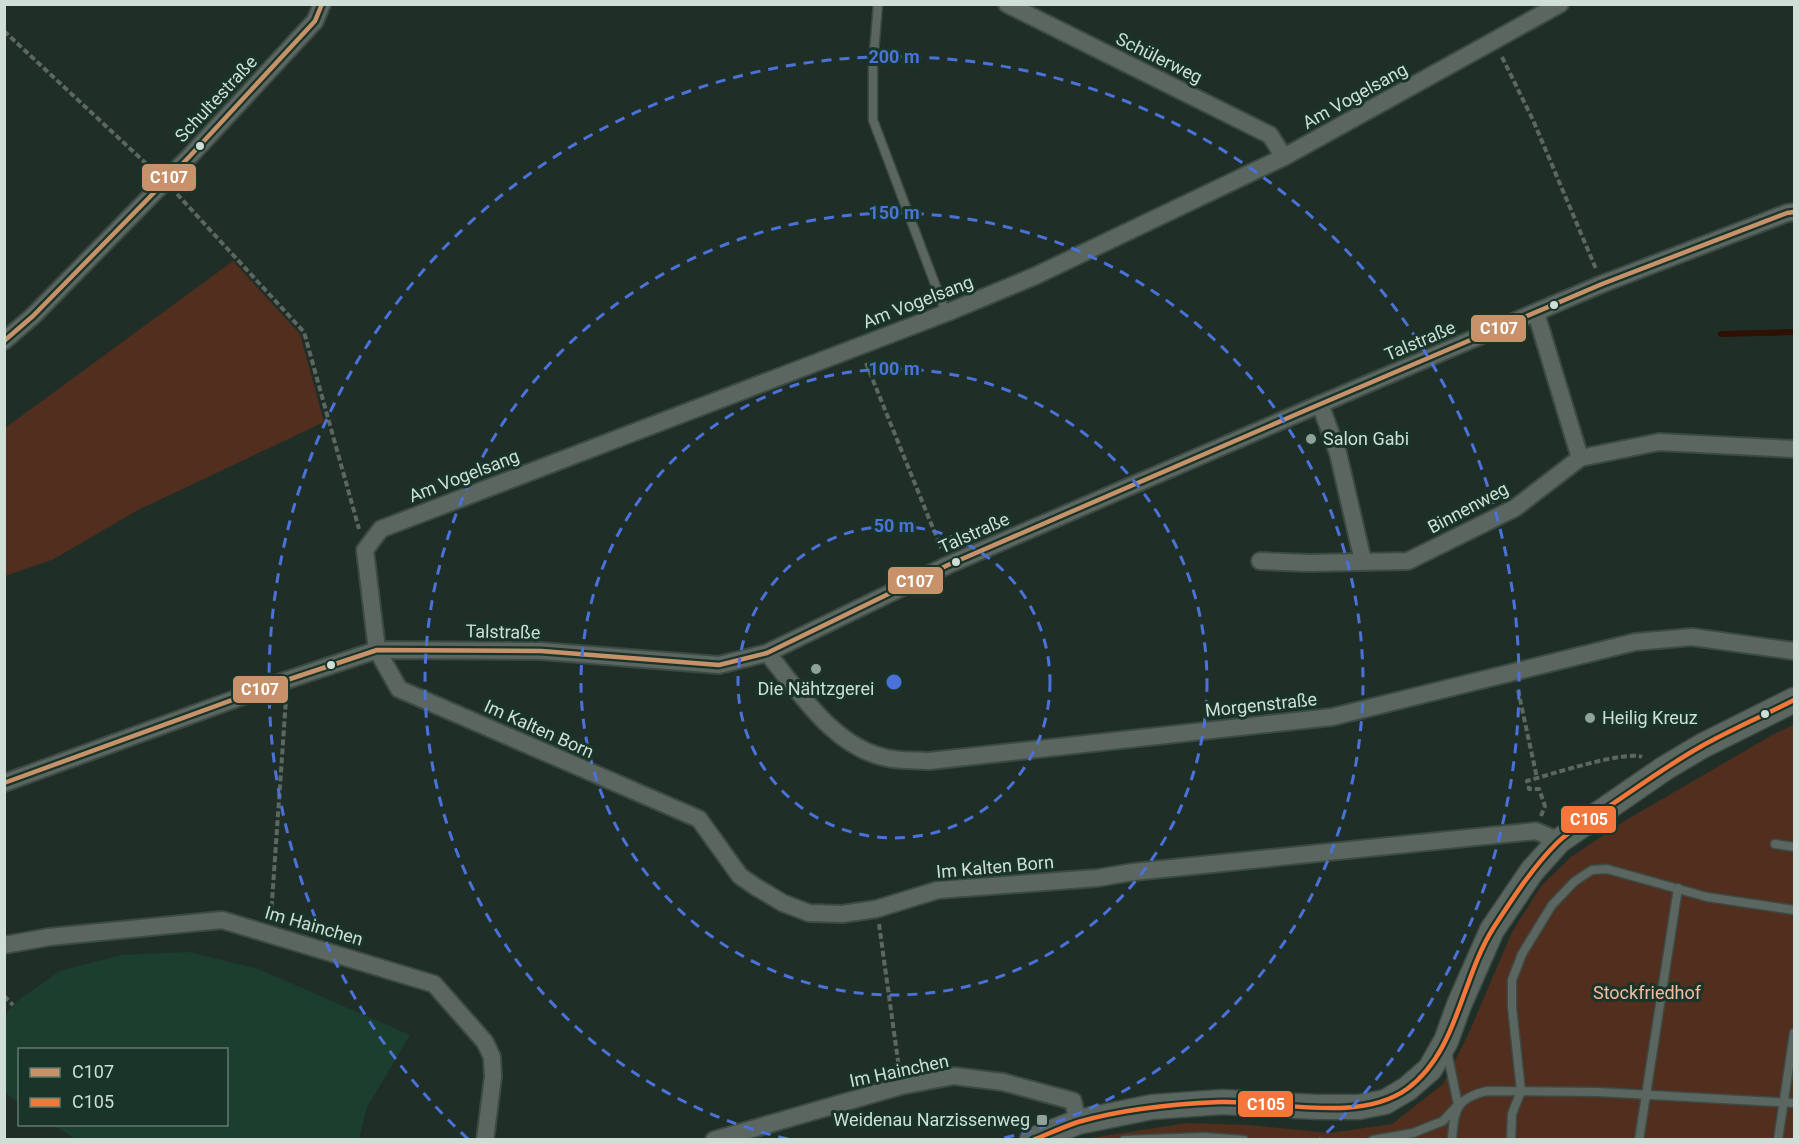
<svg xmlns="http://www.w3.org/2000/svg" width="1799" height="1144" font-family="Roboto,sans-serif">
	<rect width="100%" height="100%" fill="#1f2f28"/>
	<path fill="#1c3e2f" d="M189 952 258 969 410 1035 367 1107 359 1139H76L53 1125 226 1124V1050H20L19 1103 5 1093V1015L16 1002 60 971 121 955Z"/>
	<g fill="#512e1e">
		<path d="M233 261 300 334 324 422 136 511 54 559 5 576V428Z"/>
		<path d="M1794 725V1139L1077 1140 1187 1123 1249 1125 1330 1133 1392 1124 1443 1084 1468 1035 1512 932 1541 886 1571 857 1626 820 1774 734Z"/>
	</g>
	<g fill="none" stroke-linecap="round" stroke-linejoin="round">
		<path stroke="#2e1005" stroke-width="6" d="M1721 334 1794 332"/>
		<defs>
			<g id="lane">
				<path d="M878 4 873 65V120L946 313"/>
				<path d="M1775 844 1794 847"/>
				<path d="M1124 1140 1204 1137 1244 1140"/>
				<path d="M1373 1140 1413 1133 1443 1121 1458 1105 1447 1051"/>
				<path d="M1452 1140C1454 1110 1456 1098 1487 1091L1598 1092 1794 1103"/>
				<path d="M1511 1140 1512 1114 1521 1091 1512 1007V980L1522 954 1552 905 1575 881 1592 870 1607 869 1707 897 1794 910"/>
				<path d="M1639 1140 1678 888"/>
				<path d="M1778 1140 1794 1033"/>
			</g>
			<g id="street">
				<path d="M1007 4 1270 135 1284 157"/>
				<path d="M1536 313 1580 458 1659 442 1794 449"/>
				<path d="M4 341 33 316 190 156 315 21 322 4"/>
				<path d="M1320 404 1338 453 1363 561"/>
				<path d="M1260 561 1309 563 1408 561 1515 508 1580 458"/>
				<path d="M767 653C800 692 833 747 887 758 900 761 915 760 929 761L1332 717 1635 642 1692 637 1794 651"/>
				<path d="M4 783 287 680 377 650 541 651 719 665 767 653 948 565 1304 411 1602 284 1787 213 1794 212"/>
				<path d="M1559 841 1536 831 1133 872 1097 878 938 890 876 909 842 914 809 913 783 903 756 887 740 876 699 819 399 689 377 650 365 550 381 529 946 313 1035 276 1284 157 1560 4"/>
				<path d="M4 945 49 937 222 920 434 984 485 1042 492 1057 493 1077 485 1140"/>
				<path d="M714 1140 901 1086 954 1076 1003 1082 1073 1101 1078 1122"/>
			</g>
			<path id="secondary" d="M1032 1140 1078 1122 1152 1107 1222 1102 1317 1107H1359L1385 1102 1407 1089 1430 1069 1446 1041 1459 1005 1492 930 1532 871 1559 841 1665 768 1702 746 1794 700"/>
		</defs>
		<use href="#lane" stroke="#3c4a44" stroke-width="11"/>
		<use href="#street" stroke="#3c4a44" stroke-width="20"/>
		<use href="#secondary" stroke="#3c4a44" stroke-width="27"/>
		<g stroke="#5c6762" stroke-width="4" stroke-dasharray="6 3" stroke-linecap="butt">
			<path d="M4 31 153 170"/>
			<path d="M1502 57 1533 120 1596 269"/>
			<path d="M177 194 304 332 359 529"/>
			<path d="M866 363 941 548"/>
			<path d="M1518 690 1537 778"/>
			<path d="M1541 816 1545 806 1539 789H1529L1527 781C1548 775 1626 750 1642 757"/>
			<path d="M271 916 286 699"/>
			<path d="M879 924 899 1068"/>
			<path d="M4 996 13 1005"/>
		</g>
		<use href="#lane" stroke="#5b6661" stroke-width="8"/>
		<use href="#street" stroke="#5b6661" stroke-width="16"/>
		<use href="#secondary" stroke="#5b6661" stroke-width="24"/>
		<defs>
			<g id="bus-1">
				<path d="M4 341 33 316 190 156 315 21 322 4"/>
				<path d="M4 783 287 680 377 650 541 651 719 665 767 653 948 565 1304 411 1602 284 1787 213 1794 212"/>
			</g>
			<path id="bus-2" d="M1033 1140C1048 1134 1063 1127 1078 1122 1123 1109 1173 1104 1220 1102 1276 1100 1358 1124 1407 1089 1458 1052 1461 978 1494 927 1513 898 1532 868 1557 843 1571 829 1591 819 1608 807 1638 787 1668 765 1700 747 1730 730 1763 716 1794 700"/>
		</defs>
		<use href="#bus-1" stroke="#193529" stroke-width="9"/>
		<use href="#bus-2" stroke="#193529" stroke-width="9"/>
		<use href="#bus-1" stroke="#c7916a" stroke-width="4.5"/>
		<use href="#bus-2" stroke="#f5763a" stroke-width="4.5"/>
	</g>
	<g fill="none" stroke="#4a72d8" stroke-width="3" stroke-dasharray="10 8">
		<circle cx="894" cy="682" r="156"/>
		<circle cx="894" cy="682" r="313"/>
		<path d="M788 1139A469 469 0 1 1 1000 1139"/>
		<path d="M468 1139A625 625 0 1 1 1320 1139"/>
	</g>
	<g fill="#cfdfd7" stroke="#193529" stroke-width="2">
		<circle cx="200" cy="146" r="5"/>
		<circle cx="1554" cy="305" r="5"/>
		<circle cx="956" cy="562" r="5"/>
		<circle cx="331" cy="665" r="5"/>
		<circle cx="1765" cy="714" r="5"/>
	</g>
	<g fill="#91a19a" stroke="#193529" stroke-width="2">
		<circle cx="1311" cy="439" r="6"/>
		<circle cx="816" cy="669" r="6"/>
		<circle cx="1590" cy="718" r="6"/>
		<rect x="1036" y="1114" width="12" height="12" rx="3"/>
	</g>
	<g text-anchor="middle" stroke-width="6" stroke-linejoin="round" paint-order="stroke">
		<g font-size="18" fill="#cfdfd7" stroke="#193529">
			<text transform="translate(1159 58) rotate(26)" y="6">Schülerweg</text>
			<text transform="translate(1355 96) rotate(-29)" y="6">Am Vogelsang</text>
			<text transform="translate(216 99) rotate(-47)" y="6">Schultestraße</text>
			<text transform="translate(918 302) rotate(-21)" y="6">Am Vogelsang</text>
			<text transform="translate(1420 341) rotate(-23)" y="6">Talstraße</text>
			<text transform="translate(464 476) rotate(-21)" y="6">Am Vogelsang</text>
			<text transform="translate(1468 508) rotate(-28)" y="6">Binnenweg</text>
			<text transform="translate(974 533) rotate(-24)" y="6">Talstraße</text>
			<text transform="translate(503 632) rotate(1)" y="6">Talstraße</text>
			<text transform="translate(1261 705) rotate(-6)" y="6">Morgenstraße</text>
			<text transform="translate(539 729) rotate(24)" y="6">Im Kalten Born</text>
			<text transform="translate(995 867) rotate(-5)" y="6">Im Kalten Born</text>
			<text transform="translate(314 926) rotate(16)" y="6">Im Hainchen</text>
			<text transform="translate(899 1071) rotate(-12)" y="6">Im Hainchen</text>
		</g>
		<g font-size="18" fill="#cfdfd7" stroke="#193529" text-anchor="start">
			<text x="1323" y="445">Salon Gabi</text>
			<text x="816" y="695" text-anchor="middle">Die Nähtzgerei</text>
			<text x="1602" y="724">Heilig Kreuz</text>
			<text x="1030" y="1126" text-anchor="end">Weidenau Narzissenweg</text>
		</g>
		<g font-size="18" fill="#f7b9a0" stroke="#193529">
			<text x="1647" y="999">Stockfriedhof</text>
		</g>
	</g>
	<circle cx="894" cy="682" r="9" fill="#4a72d8" stroke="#193529" stroke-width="3"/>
	<g font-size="18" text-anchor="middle" font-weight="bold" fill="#4a72d8" stroke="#193529" stroke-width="6" stroke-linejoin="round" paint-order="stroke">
		<text x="894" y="63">200 m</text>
		<text x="894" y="219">150 m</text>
		<text x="894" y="375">100 m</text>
		<text x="894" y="532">50 m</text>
	</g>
	<g stroke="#193529" stroke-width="2">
		<rect x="141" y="163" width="56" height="29" rx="6" fill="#c7916a"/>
		<rect x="1470" y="314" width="57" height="29" rx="6" fill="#c7916a"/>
		<rect x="887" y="566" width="57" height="29" rx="6" fill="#c7916a"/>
		<rect x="232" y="675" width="57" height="29" rx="6" fill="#c7916a"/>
		<rect x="1560" y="805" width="57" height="29" rx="6" fill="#f5763a"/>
		<rect x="1237" y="1090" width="57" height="28" rx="6" fill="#f5763a"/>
	</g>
	<g font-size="16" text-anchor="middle" font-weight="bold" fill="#fff">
		<text x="169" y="183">C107</text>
		<text x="1499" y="334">C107</text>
		<text x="915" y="587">C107</text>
		<text x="260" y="695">C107</text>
		<text x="1589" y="825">C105</text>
		<text x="1266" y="1110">C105</text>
	</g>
	<rect width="1799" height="1144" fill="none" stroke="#cfdfd7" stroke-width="12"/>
	<rect x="18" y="1048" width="210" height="78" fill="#193529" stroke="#62796f" stroke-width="1.5"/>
	<rect x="30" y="1068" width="30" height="9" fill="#c7916a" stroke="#62796f" stroke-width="1.5"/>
	<text x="72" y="1078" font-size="18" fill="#cfdfd7">C107</text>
	<rect x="30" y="1098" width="30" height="9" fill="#f5763a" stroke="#62796f" stroke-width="1.5"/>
	<text x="72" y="1108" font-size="18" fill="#cfdfd7">C105</text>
</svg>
